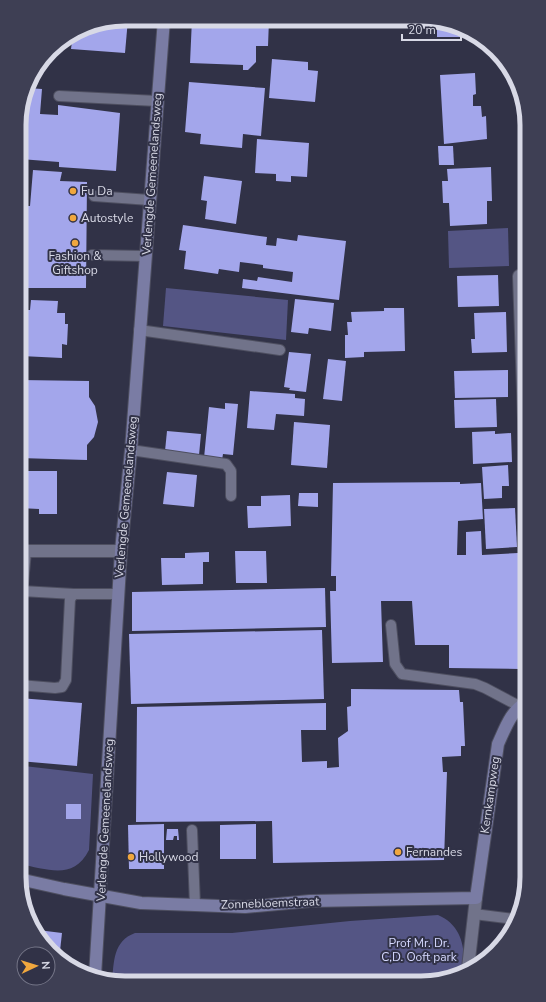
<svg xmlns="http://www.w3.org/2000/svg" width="546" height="1002" font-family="'Nunito Sans',sans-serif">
	<rect width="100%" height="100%" fill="#313247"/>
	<g fill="#545584">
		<path d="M508 228 509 266 449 268 448 231Z"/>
		<path d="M166 288 288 300 286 340 163 326Z"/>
		<path d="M24 766 93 774 89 850C73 881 48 869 19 864Z"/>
		<path d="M438 915C462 925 466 949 463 972L455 977 421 983 112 982C114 962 113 941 135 933H232L350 921Z"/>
	</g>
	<g fill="#a3a6eb">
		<path d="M128 19 125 53 71 49 73 34 85 27Z"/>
		<path d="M192 19 269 20 268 46H256V62L248 70H243V65L190 63Z"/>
		<path d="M437 21H442L474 37H437Z"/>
		<path d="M272 59 308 62V70L318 71 315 102 269 98Z"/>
		<path d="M475 73 476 94 473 95V106H481L482 117 486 116 487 139 444 144 440 75Z"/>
		<path d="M189 82 265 88 261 136 243 134 242 148 200 144 201 134 185 132Z"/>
		<path d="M27 88 42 89 40 114 58 115V105L120 113 116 171 59 167V162L20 159V111Z"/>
		<path d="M257 139 309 143 307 177 291 176V182L276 181V174L255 173Z"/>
		<path d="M438 146H453L454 165H439Z"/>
		<path d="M491 167 492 201H487V224L450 226 449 203H443L442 181H448L447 169Z"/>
		<path d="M33 170 62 172 60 181 87 182 86 288H20V206H30Z"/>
		<path d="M204 176 242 181 236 224 205 219 207 201 201 200Z"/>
		<path d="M183 225 267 237 266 245 276 246 277 238 297 241 298 235 346 241 339 300 242 288 243 279 257 281 258 277 292 282 293 272 263 268V265L240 262 239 272 219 269 218 274 184 269 186 251 179 250Z"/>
		<path d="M498 275 499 306 458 307 457 276Z"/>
		<path d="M295 299 334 303 331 331 309 328 308 334 291 332Z"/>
		<path d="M31 300 58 301 57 313H65V324H68L67 345 62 344V358L21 356V354L20 353V343H22L23 310H30Z"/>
		<path d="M384 308H404L405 351 364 352V357L345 358V335H348L347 322H352L351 312 384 311Z"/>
		<path d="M506 312 507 352 472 353 471 339H475L474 313Z"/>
		<path d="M289 352 311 354 306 392 289 390 290 388 284 387Z"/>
		<path d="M328 359 346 361 342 401 323 399Z"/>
		<path d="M508 370V397L455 398 454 371Z"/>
		<path d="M20 380 89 381V397L95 406 98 422 94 437 87 445V460L19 458Z"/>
		<path d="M250 391 295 394V398L305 399 304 416 276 414 274 430 247 428Z"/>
		<path d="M496 399 497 427 455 428 454 400Z"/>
		<path d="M225 403 238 404 233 455 223 454 222 460 204 458 209 407 225 409Z"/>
		<path d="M294 422 330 425 327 468 291 465Z"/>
		<path d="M167 431 201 434 199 455 165 451Z"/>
		<path d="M495 431V434L511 433 512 462 473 464 472 432Z"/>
		<path d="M508 465 509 486H502V498L484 499 482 467Z"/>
		<path d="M28 471H57V514H39V509L19 508V479H28Z"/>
		<path d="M167 472 197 475 194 507 163 504Z"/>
		<path d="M460 482V484L481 483 483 519 458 521 457 555H466V532L481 531 482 555 518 553 521 596 520 669 449 668V645H415L412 601H381L383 662 332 663 330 591H336V576H331L333 483Z"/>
		<path d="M299 493H318V507L298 506Z"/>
		<path d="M290 495 291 526 248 528 247 506H261V496Z"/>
		<path d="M515 508 517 547 486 549 484 509Z"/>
		<path d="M235 551H266L267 583H236Z"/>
		<path d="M209 552V562H203V584L162 585 161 558H185V553Z"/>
		<path d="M325 588 326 627 132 631V592Z"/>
		<path d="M322 630 324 699 131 704 129 634Z"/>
		<path d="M351 689 459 690 460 702H463L465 746H461V756L442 757 443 772H447L444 860 273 863 272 821 136 822 137 707 326 703V730H301L302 762 327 761V768L339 767 338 738 348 731 347 707 351 706Z"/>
		<path d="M19 698 82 703 77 766 19 761Z"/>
		<path d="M19 768H21L20 782H19Z"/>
		<rect x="66" y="804" width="15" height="15"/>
		<path d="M164 824V869H129L128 825Z"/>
		<path d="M256 824V859H220V825Z"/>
		<path d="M167 829H178L179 840H177V836H174L173 840H166Z"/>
		<path d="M38 930 62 933 59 960Z"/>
		<path d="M500 933H508L505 942 500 945Z"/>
		<path d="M327 975H340L347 983H319Z"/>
	</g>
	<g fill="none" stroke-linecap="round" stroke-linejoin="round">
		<defs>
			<g id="lane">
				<path d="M59 96 157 101"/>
				<path d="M94 196 150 200"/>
				<path d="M92 255 145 256"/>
				<path d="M139 330 280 350"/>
				<path d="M131 450 226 464 231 471V496"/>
				<path d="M22 591 74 594"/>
				<path d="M391 625 395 664 402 674 475 684 485 688 519 706"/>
				<path d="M19 627 26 551"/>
				<path d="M19 685 55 688 62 687 66 680 70 599 74 594H118"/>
				<path d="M192 830 195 905"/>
				<path d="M474 914 514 919"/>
			</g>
			<g id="street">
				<path d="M519 276 527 506"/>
				<path d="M19 551H121"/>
				<path d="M468 968 476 898"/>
			</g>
			<g id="secondary">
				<path d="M19 879 64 889 141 903 195 905 245 907 310 901 476 898 498 744C505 729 511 710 527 702"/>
				<path d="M95 976 121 551 131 450 164 19"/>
			</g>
		</defs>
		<use href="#lane" stroke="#4e4f60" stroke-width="12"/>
		<use href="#street" stroke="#4e4f60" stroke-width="14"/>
		<use href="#secondary" stroke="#4e4f60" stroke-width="14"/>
		<use href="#lane" stroke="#71738a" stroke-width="10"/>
		<use href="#street" stroke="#71738a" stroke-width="12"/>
		<use href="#secondary" stroke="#7a7ca4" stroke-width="12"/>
	</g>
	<g fill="#f0a73e" stroke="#313247" stroke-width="1.5">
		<circle cx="73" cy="191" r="4"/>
		<circle cx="73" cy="218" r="4"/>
		<circle cx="75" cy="243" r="4"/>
		<circle cx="398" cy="852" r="4"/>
		<circle cx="131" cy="857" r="4"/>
	</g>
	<g text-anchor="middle" stroke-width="4" stroke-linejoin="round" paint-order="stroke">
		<g font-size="12" fill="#d8d9e6" stroke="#313247">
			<text transform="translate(152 174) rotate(-86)" y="4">Verlengde Gemeenelandsweg</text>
			<text transform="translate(126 497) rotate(-85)" y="4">Verlengde Gemeenelandsweg</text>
			<text transform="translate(490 795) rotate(-82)" y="4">Kernkampweg</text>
			<text transform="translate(105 820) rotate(-87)" y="4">Verlengde Gemeenelandsweg</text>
			<text transform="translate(270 903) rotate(-2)" y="4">Zonnebloemstraat</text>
		</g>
		<g font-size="12" fill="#d8d9e6" stroke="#313247" text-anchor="start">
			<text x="81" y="195">Fu Da</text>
			<text x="81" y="222">Autostyle</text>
			<text x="75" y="260" text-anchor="middle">Fashion &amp;<tspan x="75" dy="14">Giftshop</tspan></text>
			<text x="406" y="856">Fernandes</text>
			<text x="139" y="861">Hollywood</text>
		</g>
		<g font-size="12" fill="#d5d8fe" stroke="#313247">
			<text x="419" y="947">Prof Mr. Dr.<tspan x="419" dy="14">C,D. Ooft park</tspan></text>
		</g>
	</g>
	<path d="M0 0H546V1002H0ZM125 26H421A99 99 0 0 1 520 125V877A99 99 0 0 1 421 976H125A99 99 0 0 1 26 877V125A99 99 0 0 1 125 26Z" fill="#3e3f54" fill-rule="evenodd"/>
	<path fill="none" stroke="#d8d9e6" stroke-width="5" d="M125 26H421A99 99 0 0 1 520 125V877A99 99 0 0 1 421 976H125A99 99 0 0 1 26 877V125A99 99 0 0 1 125 26Z"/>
	<g transform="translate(36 966) rotate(86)"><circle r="19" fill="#313247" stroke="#747587"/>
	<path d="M0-3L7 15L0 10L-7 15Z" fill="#f0a73e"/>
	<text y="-6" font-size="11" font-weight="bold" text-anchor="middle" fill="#d8d9e6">N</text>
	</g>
	<path d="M402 34v6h59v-6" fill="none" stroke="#d8d9e6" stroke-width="2"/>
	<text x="408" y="34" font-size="12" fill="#d8d9e6" stroke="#313247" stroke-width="3" paint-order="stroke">20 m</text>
</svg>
